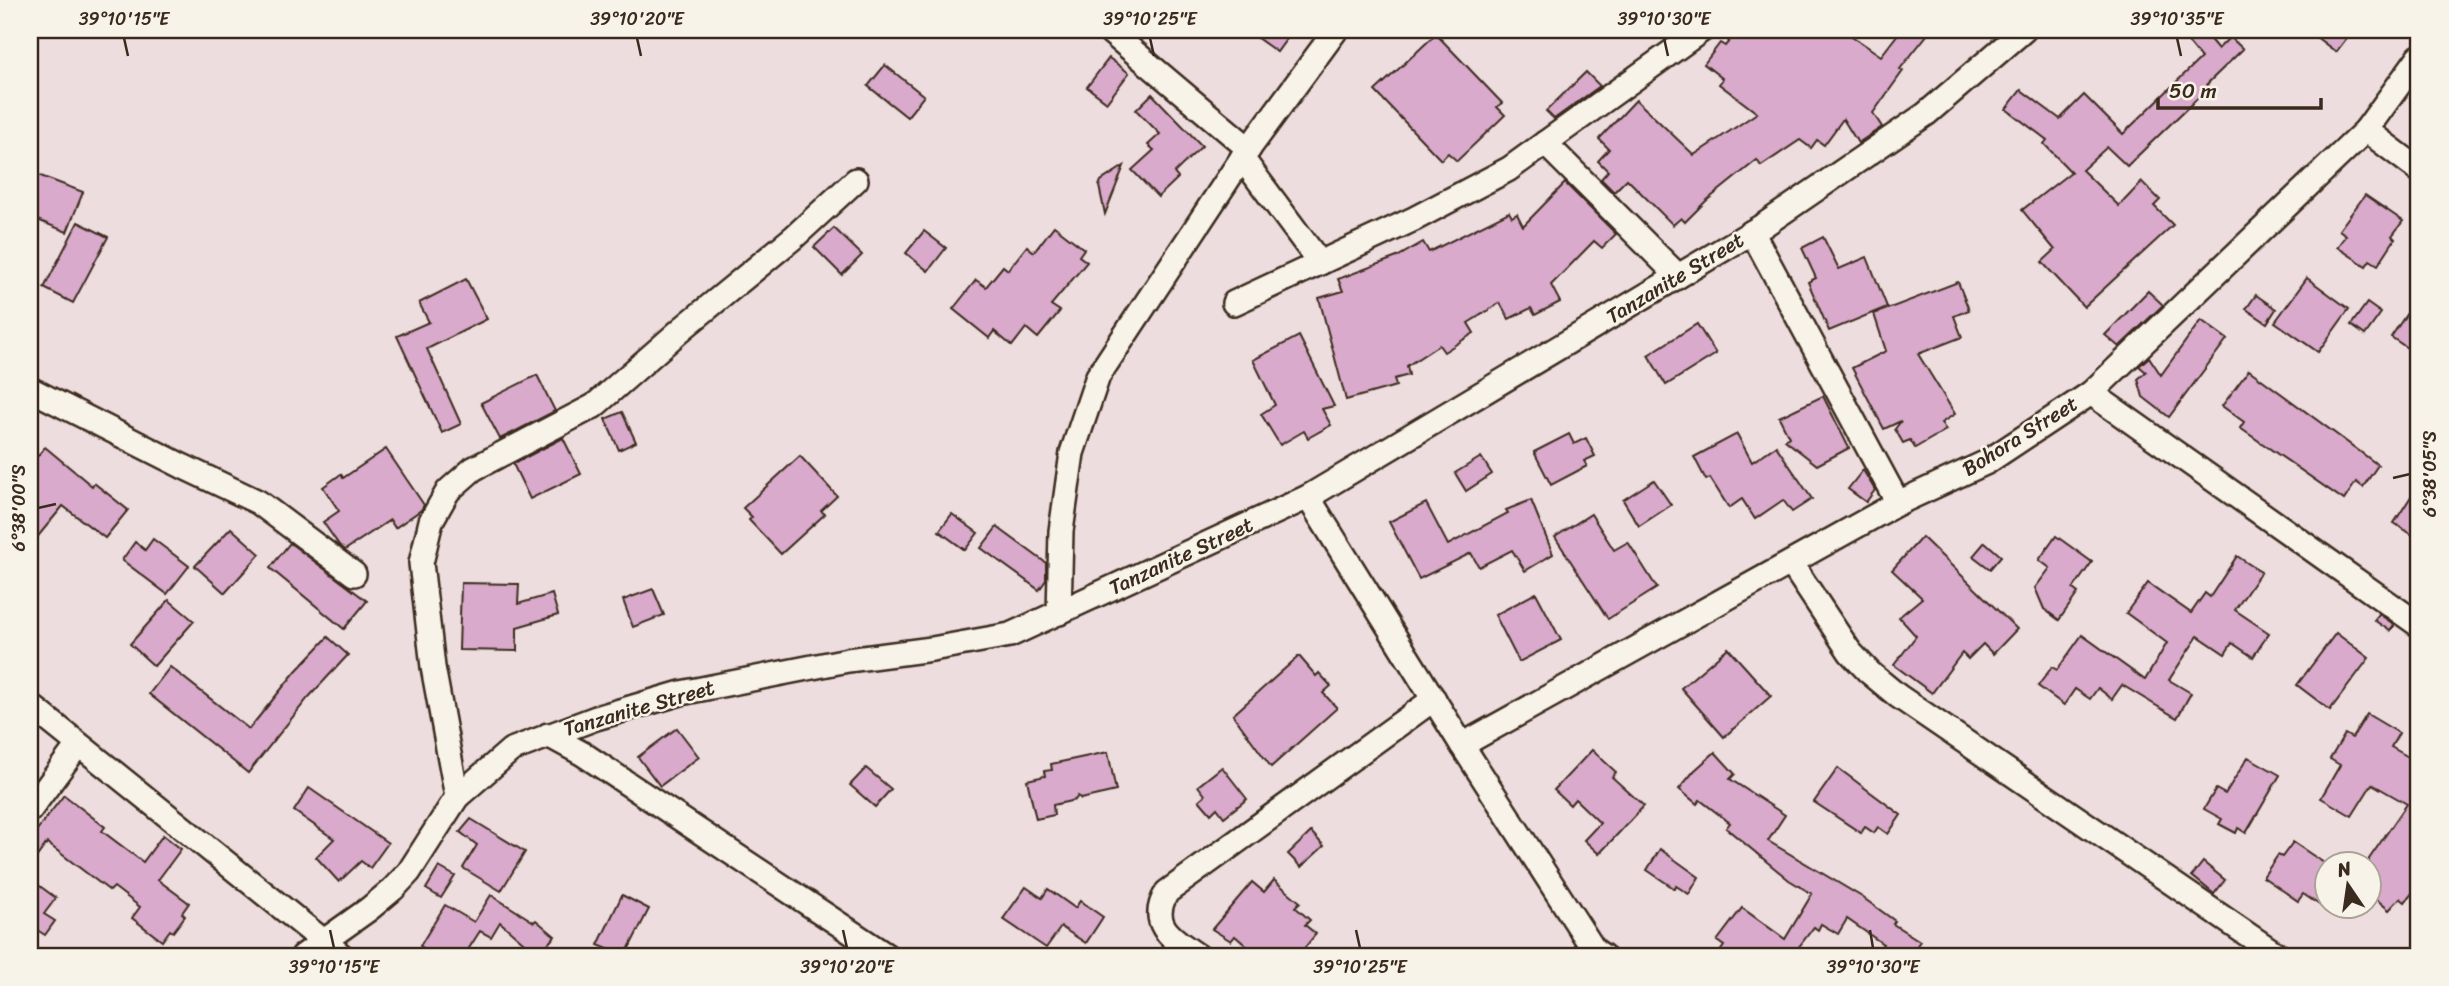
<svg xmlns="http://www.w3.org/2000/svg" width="2449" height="986" font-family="Sriracha,sans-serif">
	<rect width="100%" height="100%" fill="#eedddf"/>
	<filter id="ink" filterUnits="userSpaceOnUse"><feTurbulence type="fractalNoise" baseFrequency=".0143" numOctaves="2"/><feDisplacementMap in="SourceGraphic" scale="14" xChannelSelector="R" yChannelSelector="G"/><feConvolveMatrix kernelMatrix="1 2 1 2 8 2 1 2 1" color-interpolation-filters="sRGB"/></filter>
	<g filter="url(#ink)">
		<g fill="#d9aacb" stroke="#3b2a1e" stroke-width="2">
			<path d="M1246 30H1293L1277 52Z"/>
			<path d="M1738 30H1843L1881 56 1901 30H1931L1900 69 1903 71 1873 113 1882 127 1858 143 1843 119 1824 145 1817 140 1811 148 1800 140 1761 166 1757 160 1706 201 1685 222 1681 218 1673 225 1627 179 1614 192 1601 179 1608 171 1598 161 1609 149 1599 139 1636 100 1694 155 1757 113 1719 84 1723 79 1704 64 1720 43 1725 46Z"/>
			<path d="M2178 30H2202L2218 49 2230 37 2243 49 2207 84 2209 87 2127 166 2107 147 2082 170 2119 206 2142 182 2160 200 2154 206 2173 225 2084 307 2042 262 2055 250 2022 210 2071 172 2044 144 2047 140 2006 109 2021 90 2060 119 2084 95 2123 134 2201 58Z"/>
			<path d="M2307 30H2353L2336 52Z"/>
			<path d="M1436 34 1502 103 1497 107 1505 115 1457 161 1448 153 1441 160 1375 91Z"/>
			<path d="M1109 58 1129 73 1107 102 1087 87Z"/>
			<path d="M885 65 924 96 907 117 868 86Z"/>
			<path d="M1586 72 1600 86 1554 119 1546 111Z"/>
			<path d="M1152 94 1202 146 1174 173 1178 178 1158 197 1132 170 1154 150 1148 145 1160 134 1136 110Z"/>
			<path d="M1124 166 1105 214 1099 186 1101 181Z"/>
			<path d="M30 172 83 192 67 232 30 217Z"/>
			<path d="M1565 183 1616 234 1602 248 1594 241 1551 285 1560 302 1535 315 1531 308 1509 319 1500 303 1468 323 1474 333 1444 352 1439 345 1407 366 1409 375 1394 379 1396 386 1346 400 1319 298 1343 291 1338 279 1397 257 1423 242 1429 252 1509 212 1512 217 1517 214 1523 226Z"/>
			<path d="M2365 195 2403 221 2392 236 2395 239 2378 265 2370 260 2366 266 2337 247 2346 235 2339 230Z"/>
			<path d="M78 222 108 237 73 303 44 288Z"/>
			<path d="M1054 226 1084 249 1079 256 1087 262 1051 305 1060 311 1038 338 1026 328 1012 346 994 331 989 338 953 309 976 280 986 287 1003 266 1008 270 1027 246 1034 252Z"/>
			<path d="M834 228 862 255 842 275 814 247Z"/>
			<path d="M924 231 946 248 928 271 906 253Z"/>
			<path d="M1823 237 1839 269 1867 257 1887 307 1829 331 1808 282 1816 278 1802 248Z"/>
			<path d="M2307 278 2349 309 2318 352 2275 322Z"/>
			<path d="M466 279 487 319 427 349 461 424 442 433 397 336 429 322 419 303Z"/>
			<path d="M1958 282 1969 310 1954 316 1962 337 1918 354 1955 414 1941 423 1946 430 1915 448 1910 440 1903 443 1895 429 1901 421 1884 429 1852 368 1886 351 1874 314Z"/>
			<path d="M2148 291 2163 305 2119 347 2105 335Z"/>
			<path d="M2256 295 2276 309 2267 323 2246 309Z"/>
			<path d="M2419 295V356L2391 337Z"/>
			<path d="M2367 303 2381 313 2365 335 2351 325Z"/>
			<path d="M2201 320 2227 339 2169 417 2143 397 2138 379 2146 372 2139 366 2149 357 2161 375Z"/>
			<path d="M1697 324 1716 354 1666 385 1648 355Z"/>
			<path d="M1299 336 1334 406 1322 409 1331 425 1308 438 1304 431 1280 445 1261 414 1275 405 1253 360Z"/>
			<path d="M2249 370 2378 465 2363 487 2356 482 2344 500 2240 428 2244 422 2222 406Z"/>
			<path d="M537 375 555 411 500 439 481 403Z"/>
			<path d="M1823 396 1849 448 1817 465 1785 440 1789 437 1779 417Z"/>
			<path d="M622 412 636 442 619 450 605 419Z"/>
			<path d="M1569 434 1574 444 1586 438 1595 456 1584 461 1587 466 1551 485 1534 452Z"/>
			<path d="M1737 434 1752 462 1776 446 1812 499 1792 512 1783 500 1755 519 1742 499 1729 508 1710 478 1706 480 1694 457Z"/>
			<path d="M563 438 581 474 530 499 513 464Z"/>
			<path d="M45 447 92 486 94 483 128 510 105 538 63 506 30 546V465Z"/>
			<path d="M386 449 424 505 421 510 395 528 390 520 345 550 339 545 323 522 339 511 323 487 341 474 343 478Z"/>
			<path d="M800 456 837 496 821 511 825 514 781 554 749 520 752 517 743 508Z"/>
			<path d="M1481 457 1492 474 1466 491 1455 473Z"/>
			<path d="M1863 470 1875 490 1866 502 1848 489Z"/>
			<path d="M1654 480 1671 505 1639 526 1623 500Z"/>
			<path d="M2419 484V539L2394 523Z"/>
			<path d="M1531 500 1553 554 1525 571 1512 550 1479 567 1471 553 1419 579 1389 522 1426 503 1448 545 1508 513 1506 510Z"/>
			<path d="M952 514 978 533 965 550 939 531Z"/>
			<path d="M1591 514 1614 550 1628 542 1657 588 1608 619 1555 537Z"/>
			<path d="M997 527 1046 563V580L1039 590 981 548Z"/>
			<path d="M231 528 260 554 225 593 195 566Z"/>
			<path d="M2056 536 2092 562 2073 589 2078 593 2059 620 2044 609 2035 588 2050 568 2039 560Z"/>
			<path d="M1922 537 2017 629 1993 654 1983 644 1968 659 1962 653 1932 693 1894 665 1916 636 1899 617 1922 598 1892 570Z"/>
			<path d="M153 539 189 566 167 594 122 560 135 542 145 550Z"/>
			<path d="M1985 542 2001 556 1990 569 1973 556Z"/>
			<path d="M290 543 367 601 344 629 270 568Z"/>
			<path d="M2237 556 2261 572 2235 610 2269 633 2253 657 2232 643 2225 654 2198 636 2169 680 2191 693 2177 718 2122 685 2112 699 2098 688 2090 699 2075 689 2064 705 2038 686 2052 667 2057 670 2082 635 2145 680 2167 643 2126 613 2148 583 2191 613 2205 593 2210 597Z"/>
			<path d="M461 583 519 584 518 604 552 594 558 615 517 627V651L459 650Z"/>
			<path d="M653 589 664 615 633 627 623 600Z"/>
			<path d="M1536 593 1561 640 1519 662 1495 615Z"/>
			<path d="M169 600 194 621 154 666 130 644Z"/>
			<path d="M2379 614 2395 625 2390 631 2374 620Z"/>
			<path d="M2336 633 2369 658 2330 710 2297 685Z"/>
			<path d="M328 637 348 655 308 698 248 773 149 694 170 667 249 729 296 671Z"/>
			<path d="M1728 648 1771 696 1724 737 1681 688Z"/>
			<path d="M1299 656 1316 676 1319 673 1331 686 1323 693 1337 708 1271 767 1233 715Z"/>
			<path d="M2367 714 2399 733 2391 747 2419 763V885L2405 902 2400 898 2389 910 2369 893V859L2407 804 2372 784 2352 816 2321 798 2340 765 2330 759 2345 734 2352 738Z"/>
			<path d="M677 728 699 757 660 786 638 757Z"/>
			<path d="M1592 750 1616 772 1612 777 1644 806 1599 854 1584 840 1600 823 1575 799 1570 805 1554 790Z"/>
			<path d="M1108 752 1116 791 1081 799 1078 796 1075 800 1053 805 1054 815 1036 819 1027 780 1045 776 1044 771 1052 770 1051 764Z"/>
			<path d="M1715 752 1735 774 1730 779 1785 815 1768 841 1862 897 1895 921 1893 924 1920 941 1910 956H1875L1883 944 1847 919 1838 934 1821 924 1818 930 1814 927 1798 948 1809 956H1717L1724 946 1717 941 1742 908 1785 939 1812 894 1789 880 1726 828 1730 823 1700 800 1697 804 1679 789 1694 771Z"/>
			<path d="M2248 757 2280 775 2246 833 2238 828 2236 833 2219 824 2222 819 2204 809 2216 789 2225 794Z"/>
			<path d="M1222 767 1247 799 1224 817 1217 808 1211 814 1199 800 1205 795 1198 786Z"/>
			<path d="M866 768 891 789 875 807 850 785Z"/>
			<path d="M1838 768 1901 815 1888 834 1878 827 1874 833 1865 827 1861 833 1814 802Z"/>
			<path d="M309 788 388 843 370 868 361 861 339 882 316 857 334 839 294 811Z"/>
			<path d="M64 795 105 827 102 831 143 862 163 835 181 849 158 880 189 903 182 913 185 916 173 932 170 930 162 941 132 918 140 907 114 887 110 891 47 843 30 866V839Z"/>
			<path d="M471 819 525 852 501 891 463 868 477 845 460 832Z"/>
			<path d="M1311 832 1324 846 1301 867 1288 854Z"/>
			<path d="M2293 842 2327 865V910L2303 894 2298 901 2263 877 2278 855 2282 857Z"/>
			<path d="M1660 849 1699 877 1689 894 1676 886 1675 889 1647 870Z"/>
			<path d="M2203 862 2225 880 2214 894 2192 876Z"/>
			<path d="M439 867 455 876 441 898 426 889Z"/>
			<path d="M1274 880 1300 902 1295 907 1310 920 1305 925 1316 934 1298 956H1258L1235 936 1231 941 1212 929 1252 882 1264 892Z"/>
			<path d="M37 884 56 898 44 914 55 921 45 935 34 928 30 934V893Z"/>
			<path d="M1026 887 1042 898 1048 889 1075 908 1080 901 1103 917 1086 943 1061 927 1046 948 1003 919Z"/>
			<path d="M491 895 534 922 536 920 555 936 538 955 500 922 491 937 480 931 464 956H437L420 946 445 905 474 922Z"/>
			<path d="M622 895 649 909 625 956 598 945Z"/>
		</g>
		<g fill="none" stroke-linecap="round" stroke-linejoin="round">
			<defs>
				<g id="minor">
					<path d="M1108 30 1249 149"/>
					<path d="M2366 130 2419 170"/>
					<path d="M1545 143 1678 276"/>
					<path d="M1242 158 1320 263"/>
					<path d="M1752 232 1898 503"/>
					<path d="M1234 303 1414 219 1509 169 1702 30"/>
					<path d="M30 389 182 466 258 502 354 574"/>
					<path d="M2091 393 2419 625"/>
					<path d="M1308 497 1462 745 1594 950 1603 956"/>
					<path d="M1791 563 1850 652 1869 672 1898 696 2279 956"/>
					<path d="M1059 613 1061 531 1072 453 1098 376 1242 158 1336 30"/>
					<path d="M30 705 342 956"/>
					<path d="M548 735 583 754 887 956"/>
					<path d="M1462 745 1898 503 1987 462 2091 393 2366 130 2419 57"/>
					<path d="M457 797 433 667 421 563 431 521 448 491 473 469 594 406 683 328 794 237 856 180"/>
					<path d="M30 810 78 745"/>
					<path d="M303 956 369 909 393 889 409 872 457 797 511 750 596 718 681 693 848 660 932 649 1010 635 1308 497 1764 225 1926 114 2024 30"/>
					<path d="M1198 956C1173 939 1147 925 1167 892L1434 699"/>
				</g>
			</defs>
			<use href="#minor" stroke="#3b2a1e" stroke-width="28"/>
			<use href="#minor" stroke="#f7f3e8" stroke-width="23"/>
		</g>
	</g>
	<path fill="none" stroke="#3b2a1e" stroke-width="2.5" d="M124 38 128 56M637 38 641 56M1150 38 1154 56M1664 38 1668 56M2177 38 2181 56M2393 478 2410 474M38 508 56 504M330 930 334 948M843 930 847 948M1356 930 1360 948M1870 930 1873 948"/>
	<g text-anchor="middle" stroke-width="5" stroke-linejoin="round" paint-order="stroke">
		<g font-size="21" fill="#3b2a1e" stroke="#f7f3e8">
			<text transform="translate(1675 278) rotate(-31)" y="7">Tanzanite Street</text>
			<text transform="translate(2020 436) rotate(-32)" y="7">Bohora Street</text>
			<text transform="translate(1181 556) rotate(-25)" y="7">Tanzanite Street</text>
			<text transform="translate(639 708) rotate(-16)" y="7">Tanzanite Street</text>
		</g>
	</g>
	<rect width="2449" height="986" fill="none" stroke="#f7f3e8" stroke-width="77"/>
	<g transform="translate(2348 885) rotate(347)"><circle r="33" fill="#f7f3e8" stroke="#aca397" stroke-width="2"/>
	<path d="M0-5L12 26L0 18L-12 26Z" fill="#3b2a1e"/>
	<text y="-10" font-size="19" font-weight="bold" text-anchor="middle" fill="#3b2a1e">N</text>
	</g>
	<path d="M2158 98v10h163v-10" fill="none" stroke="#3b2a1e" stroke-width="3.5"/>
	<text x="2169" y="98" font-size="21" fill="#3b2a1e" stroke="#f7f3e8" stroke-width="5" paint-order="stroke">50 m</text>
	<rect x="38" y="38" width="2372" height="910" fill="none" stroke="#3b2a1e" stroke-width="2.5"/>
	<g font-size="18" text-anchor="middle" fill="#3b2a1e">
		<text x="124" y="25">39°10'15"E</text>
		<text x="637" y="25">39°10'20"E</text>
		<text x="1150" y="25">39°10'25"E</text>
		<text x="1664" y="25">39°10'30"E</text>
		<text x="2177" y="25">39°10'35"E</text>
		<text transform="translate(2430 474) rotate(-90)" y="6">6°38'05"S</text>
		<text transform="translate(19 508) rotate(-90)" y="6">6°38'00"S</text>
		<text x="334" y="973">39°10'15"E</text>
		<text x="847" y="973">39°10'20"E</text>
		<text x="1360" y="973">39°10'25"E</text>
		<text x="1873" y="973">39°10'30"E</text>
	</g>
</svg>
